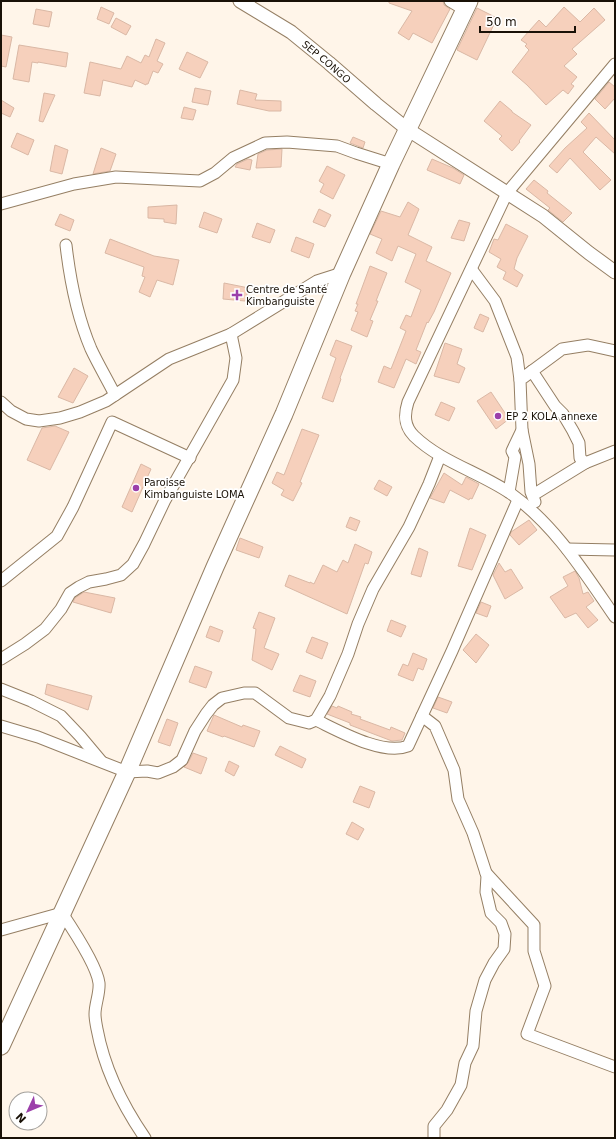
<svg xmlns="http://www.w3.org/2000/svg" width="616" height="1139" font-family="'DejaVu Sans',sans-serif">
	<rect width="100%" height="100%" fill="#fff5e9"/>
	<g fill="#f6d0bc" stroke="#dab8a5">
		<path d="M389 1H443L444 5 450 9 432 43 413 33 409 40 398 33 412 11 389 3Z"/>
		<path d="M101 7 114 13 109 24 97 19Z"/>
		<path d="M564 7 580 22 594 8 605 20 572 49 577 54 564 66 577 77 571 84 574 86 568 94 563 90 546 105 527 85 512 72 529 50 525 46 527 44 521 40 539 20 546 27Z"/>
		<path d="M477 8 497 18 477 60 457 50Z"/>
		<path d="M36 9 52 12 49 27 33 24Z"/>
		<path d="M116 18 131 26 126 35 111 27Z"/>
		<path d="M1 35 12 37 6 67 1 66Z"/>
		<path d="M156 39 165 43 157 61 163 64 158 73 153 71 148 84H146V85L135 80 132 87 103 80 100 96 84 93 90 62 121 69 127 56 141 63 145 55 149 57Z"/>
		<path d="M19 45 68 53 66 67 38 62V63L32 62 29 82 13 79Z"/>
		<path d="M187 52 208 62 200 78 179 69Z"/>
		<path d="M609 82 615 87V98L605 109 595 99Z"/>
		<path d="M195 88 211 91 208 105 192 102Z"/>
		<path d="M240 90 257 94 255 100 281 101V111H269L237 104Z"/>
		<path d="M44 93 55 95 43 122 39 121Z"/>
		<path d="M1 100 14 108 10 117 1 113Z"/>
		<path d="M500 101 512 111V112L531 125 519 141 520 142 512 151 499 139 502 136 484 121Z"/>
		<path d="M184 107 196 110 193 120 181 118Z"/>
		<path d="M589 113 615 140V154L596 137 583 152 611 180 600 190 570 158 557 173 549 166 565 148 587 128 581 122Z"/>
		<path d="M17 133 34 140 28 155 11 147Z"/>
		<path d="M353 137 365 142 363 148 350 143Z"/>
		<path d="M55 145 68 150 62 174 50 171Z"/>
		<path d="M101 148 116 154 110 171 93 174Z"/>
		<path d="M282 149 281 167 256 168 258 154 267 150Z"/>
		<path d="M248 159 252 160 250 170 235 167 237 164Z"/>
		<path d="M432 159 453 168 464 175 460 184 427 170Z"/>
		<path d="M327 166 345 175 333 199 320 192 324 184 319 181Z"/>
		<path d="M534 180 548 191 547 193 572 213 563 222 548 210 550 208 526 189Z"/>
		<path d="M408 202 419 209 408 235 432 247 426 261 451 273 434 312 428 323 427 322 416 350 421 352 416 364 406 359 394 388 378 382 384 366 391 369 406 331 400 328 406 315 411 317 421 290 405 282 416 254 398 246 392 261 376 253 382 239 370 234 381 211 400 217Z"/>
		<path d="M177 205 176 224 164 222V219L148 218V207Z"/>
		<path d="M319 209 331 215 325 227 313 222Z"/>
		<path d="M204 212 222 219 217 233 199 227Z"/>
		<path d="M60 214 74 220 70 231 55 225Z"/>
		<path d="M459 220 470 223 464 241 451 238Z"/>
		<path d="M257 223 275 230 270 243 252 237Z"/>
		<path d="M506 224 528 236 517 258 514 269 523 275 517 287 503 279 506 272 497 267 501 259 489 252 494 239 498 240Z"/>
		<path d="M296 237 314 244 309 258 291 251Z"/>
		<path d="M110 239 154 256 179 260 173 285 157 280 150 297 139 292 145 277 142 276 144 267 105 253Z"/>
		<path d="M370 266 387 273 376 301H378L370 320 373 321 367 337 351 330 358 312 355 311 358 304H356Z"/>
		<path d="M224 283 249 288 245 301 223 299Z"/>
		<path d="M480 314 489 318 483 332 474 328Z"/>
		<path d="M336 340 352 346 340 378 341 379 333 402 322 398 336 358 330 355Z"/>
		<path d="M445 343 462 349 457 364 465 368 459 383 434 376Z"/>
		<path d="M74 368 88 376 73 403 58 397Z"/>
		<path d="M491 392 509 419 496 429 477 401Z"/>
		<path d="M441 402 455 408 449 421 435 415Z"/>
		<path d="M55 426 69 432 50 470 27 460 42 428Z"/>
		<path d="M302 429 319 435 300 482 302 483 293 501 281 495 284 490 272 483 277 472 284 475Z"/>
		<path d="M141 464 151 469 132 512 122 507Z"/>
		<path d="M444 473 462 485 466 477 479 484 472 499 470 498 469 500 450 490 444 503 430 498Z"/>
		<path d="M379 480 392 487 387 496 374 489Z"/>
		<path d="M350 517 360 521 356 531 346 527Z"/>
		<path d="M529 520 537 530 519 545 510 535 511 532Z"/>
		<path d="M470 528 486 535 472 570 458 566Z"/>
		<path d="M240 538 263 547 259 558 236 550Z"/>
		<path d="M355 544 372 552 368 564 365 563 347 614 285 586 289 575 310 583V582L314 584 323 565 337 572 343 560 348 563Z"/>
		<path d="M419 548 428 552 421 577 411 574Z"/>
		<path d="M499 563 505 572 511 569 523 588 505 599 493 575Z"/>
		<path d="M575 571 579 578 583 594 588 592 594 601 586 607 598 620 588 628 576 613 565 618 550 597 568 586 563 577Z"/>
		<path d="M84 592 115 598 111 613 73 602 75 598Z"/>
		<path d="M481 602 491 606 487 617 476 613Z"/>
		<path d="M259 612 275 618 264 648 279 654 272 670 252 660 256 629 253 628Z"/>
		<path d="M391 620 406 626 401 637 387 631Z"/>
		<path d="M210 626 223 631 219 642 206 637Z"/>
		<path d="M476 634 489 645 476 663 463 650Z"/>
		<path d="M312 637 328 643 322 659 306 652Z"/>
		<path d="M413 653 427 659 423 670 418 668 413 681 398 675 403 664 408 666Z"/>
		<path d="M195 666 212 672 206 688 189 682Z"/>
		<path d="M300 675 316 681 310 697 293 691Z"/>
		<path d="M47 684 92 696 88 710 45 694Z"/>
		<path d="M438 697 452 702 447 713 433 708Z"/>
		<path d="M332 706 337 708 338 706 352 712 351 714 361 717 360 719 390 730 391 727 405 733 402 740 392 741 350 725V723L327 714Z"/>
		<path d="M214 715 242 727 243 725 260 731 254 747 224 736 223 737 207 731Z"/>
		<path d="M167 719 178 723 170 746 158 742Z"/>
		<path d="M280 746 306 759 302 768 275 755Z"/>
		<path d="M193 753 207 758 201 774 184 767 188 763Z"/>
		<path d="M229 761 239 766 234 776 225 771Z"/>
		<path d="M360 786 375 792 369 808 353 802Z"/>
		<path d="M352 822 364 829 358 840 346 834Z"/>
	</g>
	<g fill="none" stroke-linecap="round" stroke-linejoin="round">
		<defs>
			<g id="minor">
				<path d="M450 1 465 10"/>
				<path d="M615 64 507 193 408 402C404 415 404 426 414 436 441 462 479 472 510 493 555 525 584 572 615 617"/>
				<path d="M1 204 74 184 116 177 200 181 215 173 233 158 265 143 287 142 337 146 356 153 391 164"/>
				<path d="M66 245C70 280 77 316 91 349 98 364 107 379 115 395"/>
				<path d="M472 270 495 301 517 357 520 380"/>
				<path d="M532 371 555 406 563 414 573 431 579 443 580 458 585 463 533 495"/>
				<path d="M1 402 11 411 26 419 39 421 60 418 80 412 106 401 169 359 231 334 317 281 342 273"/>
				<path d="M522 430 529 464 531 492 535 502"/>
				<path d="M585 463 615 451"/>
				<path d="M509 492 515 457 512 451 522 430 520 380 562 349 588 345 615 351"/>
				<path d="M567 549 615 550"/>
				<path d="M1 581 57 536 73 507 112 422 190 458"/>
				<path d="M1 659 25 644 45 629 61 609 70 593 79 587 89 582 106 579 121 575 133 564 144 544 165 500 233 380 236 358 231 334"/>
				<path d="M1 689 31 701 61 716 80 736 101 761"/>
				<path d="M422 716 435 726 454 770 458 799 473 833 487 876 486 892 491 913 501 923 505 934 504 949 494 963 485 980 476 1011 473 1046 465 1063 461 1085 447 1110 434 1126V1138"/>
				<path d="M316 720C339 731 383 756 408 746L452 651 518 500"/>
				<path d="M1 726 38 737 127 772 147 771 158 773 173 767 182 760 195 731 206 714 213 705 222 698 244 693H255L289 718 309 723 316 720 330 696 348 654 358 624 373 589 409 527 429 484 440 456"/>
				<path d="M486 873 534 925V951L545 986 527 1034 615 1067"/>
				<path d="M1 930 62 913C72 928 97 966 99 983 100 993 95 1004 95 1014 95 1019 96 1024 97 1029 104 1067 123 1106 145 1138"/>
			</g>
			<g id="tertiary">
				<path id="s1" d="M240 1 291 32 329 63 376 104 407 129 543 216 589 253 615 272"/>
			</g>
			<path id="primary" d="M1 1046 127 772 215 567 284 414 342 273 391 164 469 1"/>
		</defs>
		<use href="#minor" stroke="#957f64" stroke-width="13"/>
		<use href="#tertiary" stroke="#957f64" stroke-width="15"/>
		<use href="#primary" stroke="#957f64" stroke-width="19"/>
		<use href="#minor" stroke="#fff" stroke-width="11"/>
		<use href="#tertiary" stroke="#fff" stroke-width="13"/>
		<use href="#primary" stroke="#fff" stroke-width="17"/>
	</g>
	<g fill="#9b3faa" stroke="#fff" stroke-width="1.5">
		<path d="M235 289h4v4h4v4h-4v4h-4v-4h-4v-4h4z"/>
		<circle cx="498" cy="416" r="4"/>
		<circle cx="136" cy="488" r="4"/>
	</g>
	<g text-anchor="middle" stroke-width="3.5" stroke-linejoin="round" paint-order="stroke">
		<g font-size="10" fill="#191107" stroke="#fff">
			<text dy="4" stroke="none"><textPath href="#s1" startOffset="106">SEP CONGO</textPath></text>
		</g>
		<g font-size="10" fill="#191107" stroke="#fff" text-anchor="start">
			<text x="246" y="293">Centre de Santé<tspan x="246" dy="12">Kimbanguiste</tspan></text>
			<text x="506" y="420">EP 2 KOLA annexe</text>
			<text x="144" y="486">Paroisse<tspan x="144" dy="12">Kimbanguiste LOMA</tspan></text>
		</g>
	</g>
	<rect width="616" height="1139" fill="none" stroke="#191107" stroke-width="4"/>
	<g transform="translate(28 1111) rotate(226)"><circle r="19" fill="#ffffff" stroke="#a3a09c"/>
	<path d="M0-3L7 15L0 10L-7 15Z" fill="#9b3faa"/>
	<text y="-6" font-size="11" font-weight="bold" text-anchor="middle" fill="#191107">N</text>
	</g>
	<path d="M480 26v6h95v-6" fill="none" stroke="#191107" stroke-width="2"/>
	<text x="486" y="26" font-size="12" fill="#191107" stroke="#ffffff" stroke-width="3" paint-order="stroke">50 m</text>
</svg>
